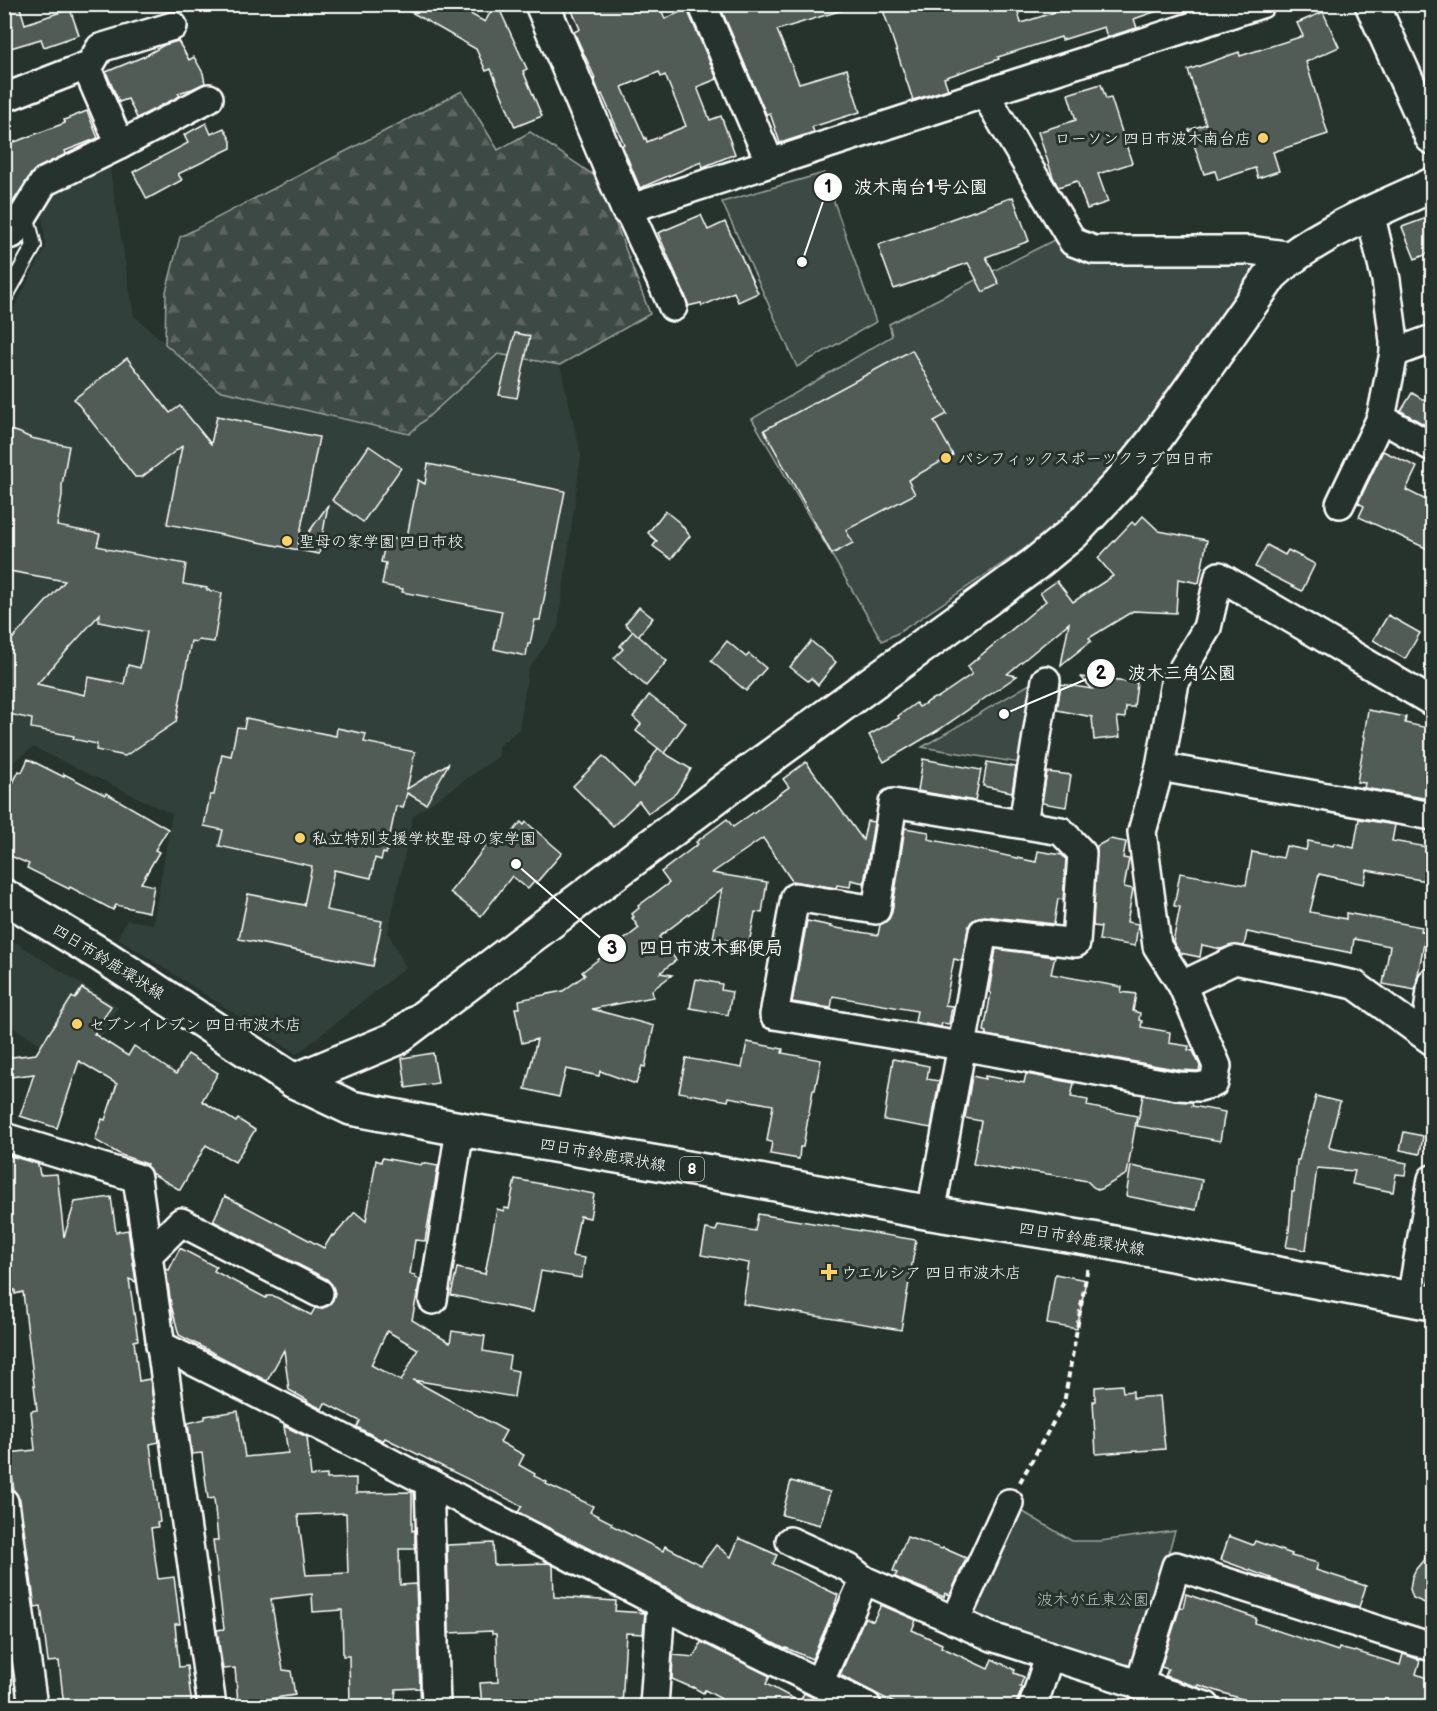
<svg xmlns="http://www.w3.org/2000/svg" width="1437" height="1711" font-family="'Balsamiq Sans','Klee One',sans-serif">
	<defs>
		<pattern id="forest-firs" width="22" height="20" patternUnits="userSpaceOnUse" patternTransform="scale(1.5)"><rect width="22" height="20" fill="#3e4944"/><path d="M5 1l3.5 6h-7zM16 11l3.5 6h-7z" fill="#5b6460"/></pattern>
	</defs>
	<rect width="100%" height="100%" fill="#26332d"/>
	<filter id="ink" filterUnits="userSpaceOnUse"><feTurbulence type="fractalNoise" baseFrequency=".0167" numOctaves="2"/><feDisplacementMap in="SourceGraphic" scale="12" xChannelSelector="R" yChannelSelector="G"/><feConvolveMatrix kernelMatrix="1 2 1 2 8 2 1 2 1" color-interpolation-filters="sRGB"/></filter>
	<g filter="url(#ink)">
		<g fill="#333f3a">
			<path d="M109 164 134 316 219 390 409 434 498 354 560 365 581 455 558 627 528 670 519 729 498 747 499 756 413 816 388 933 406 967 297 1054 118 938 127 920 153 924 172 814 33 747 10 765 5 763V325L46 247 41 207 51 187Z"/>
			<path d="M4 935 118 1007 83 1068 5 1023Z"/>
		</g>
		<g fill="#3e4944" stroke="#9ea4a2" stroke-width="1.5">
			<path d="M824 173 876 322 797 367 722 202Z"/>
			<path d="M1060 237 1262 263 1198 347 1142 429 1095 486 1050 532 898 633 882 641 752 419 892 336 889 324Z"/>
			<path d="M1035 681 1020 763 922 747Z"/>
			<path d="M1015 1507 1072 1541H1100L1175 1531 1135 1665 1125 1669 967 1614Z"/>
		</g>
		<path fill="url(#forest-firs)" stroke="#9ea4a2" stroke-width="1.5" d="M462 91 498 150 530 132 599 179 650 314 560 365 498 354 409 434 218 390 165 344 166 292 180 237Z"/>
		<g fill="#515c57" stroke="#fff" stroke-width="1.5" fill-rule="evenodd">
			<path d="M4 4H19L25 24 70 9 79 35 44 47 41 39 4 50Z"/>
			<path d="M397 4H452L485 22 495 4H497L527 69 523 71 542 116 515 127 491 69 486 71 476 49Z"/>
			<path d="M569 4H659L665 19 687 9 717 79 697 87 710 120 721 116 735 154 703 167 701 162 640 188 622 145 624 144 602 94 600 95 594 79 595 78 574 32 580 29ZM659 72 661 77 665 75 686 126 647 142 646 138 645 139 622 87Z"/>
			<path d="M719 4H846V9L777 30 799 83 847 69 860 112 812 127 814 132 780 143 770 113 766 114Z"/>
			<path d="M881 4H1016L1021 23 1080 4H1166V8L1134 19 1137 28 1107 37 1104 27 1062 40 1061 37 998 57 999 59 944 78 948 89 913 100Z"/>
			<path d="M1323 12 1339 47 1306 62 1328 134 1273 152 1279 171 1258 178 1255 168 1218 180 1215 171 1204 174 1189 130 1206 124 1188 70 1239 52 1240 56 1303 36 1297 23Z"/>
			<path d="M178 41 189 60 194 57 203 73 205 83 192 89 178 93 180 96 137 118 128 99 119 102 106 72 145 56 164 45Z"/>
			<path d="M1101 84 1106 99 1111 98 1132 163 1098 174 1108 202 1087 209 1077 181 1058 187 1053 177 1038 132 1076 120 1068 94Z"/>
			<path d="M87 111 98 138 65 151 66 154 37 168 31 174 4 216V146L65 123 64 120Z"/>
			<path d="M206 123 211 134 224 128 231 141V148L178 174 182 180 147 199 133 172 188 143 184 135Z"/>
			<path d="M1013 197 1029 241 986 257 999 284 983 292 968 263 894 289 878 245Z"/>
			<path d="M701 215 708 230 725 222 758 293 738 302 734 292 702 306 701 303 688 306 687 300 658 233Z"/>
			<path d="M1432 216V252L1415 259 1402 227Z"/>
			<path d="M515 333 530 336 517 398 499 395Z"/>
			<path d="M912 350 947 414 934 421 953 455 908 480 915 494 846 530 853 543 832 554 764 430Z"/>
			<path d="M127 358 170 413 180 406 211 444 217 416 319 437 297 549 328 505 319 554 167 524 182 446 142 477H135L74 399Z"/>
			<path d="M1412 393 1432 405V429L1401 411Z"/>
			<path d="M4 429 18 432 31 438 69 446 62 485V496L57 526 100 534 97 546 106 548V549L186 564 183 584 207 588V590L222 593 214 642 198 640 197 642 191 641 176 722 125 756 96 750 97 744 73 739 74 736 31 728 32 719 4 713V648L65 581 4 570ZM100 614 99 622 147 632 140 668 128 665 124 684 88 677 85 695 37 684Z"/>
			<path d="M369 446 401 468 363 522 332 500Z"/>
			<path d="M1383 451 1417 467 1406 490 1432 503V551L1359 517 1364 506 1358 503Z"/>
			<path d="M428 464 565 491 540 620H535L530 644H528L526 656 494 649 502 611 402 592 403 589 382 585 386 563 381 562 387 537 406 542 418 480 425 484Z"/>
			<path d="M665 511 680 523 690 536 671 559 653 546 657 541 648 533Z"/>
			<path d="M1143 516 1159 531 1207 540 1199 583 1178 579 1176 613 1133 611 1089 638 1091 641 1061 665 1069 623 1007 674 1017 676 940 729 884 762 869 735 899 718 898 716 916 703 919 707 934 698H937L972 674 967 667 1046 601 1040 593 1057 581 1073 602 1113 576 1098 558 1132 522 1135 525Z"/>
			<path d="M1267 545 1285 555 1288 550 1315 564 1302 591 1255 567Z"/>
			<path d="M639 607 653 618 638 636 625 624Z"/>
			<path d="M1388 615 1420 633 1405 659 1373 640Z"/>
			<path d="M633 631 667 661 646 686 614 658 623 649 620 646Z"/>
			<path d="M727 641 746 657 749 654 766 668 746 691 711 661Z"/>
			<path d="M811 641 836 662 818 685 811 678 808 681 790 667Z"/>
			<path d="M1081 677 1137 683 1134 707H1126L1125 718 1117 717 1120 737 1094 740 1092 717 1057 710 1061 684 1092 689Z"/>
			<path d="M649 695 686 723 664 753 691 769 676 793 648 813 639 801 613 826 573 786 603 756 634 787 658 748 663 752 636 731 641 724 633 717Z"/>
			<path d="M1368 710 1406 717 1405 723 1432 729V788L1430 799 1364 788 1365 783 1357 782 1365 737 1364 736Z"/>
			<path d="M246 718 336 736 337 728 366 734 364 742 415 752 407 789 449 763 426 804 407 793 403 808 396 806 386 854 383 853 381 860 375 858 371 878 334 870 326 910 382 921 373 966 239 939 248 894 304 905 312 866 219 846 223 830 204 826 210 795H214L222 754 231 756 237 727 244 728Z"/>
			<path d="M28 759 64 777V774L105 795 106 793 168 829 155 850 159 852 141 883 154 886 149 912 116 905 113 910 70 887 69 889 27 868 29 864 4 853V801L19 771 22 772Z"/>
			<path d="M923 759 981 770 975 801 918 791Z"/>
			<path d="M806 762 863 840 867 821 874 822 864 883 851 880 850 887 837 885 836 888 792 881 763 838 712 873 767 882 762 913 755 912 749 944 713 938 722 889 659 937 676 960 660 973 672 975 652 990 653 997 592 1009 654 1026 645 1067 642 1066 636 1084 600 1071 599 1076 566 1069 559 1097 525 1089 537 1039 522 1043 515 1008H520L519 1000 563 991 585 975 582 972 639 928 632 918 634 917 632 914 639 908 638 906 669 883 661 872 698 844 696 842 727 819 733 827 789 787 783 779Z"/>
			<path d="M987 762 1016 767 1012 792 983 786Z"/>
			<path d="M1047 772 1071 775 1066 807 1042 803Z"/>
			<path d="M1359 819 1395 825 1392 841 1432 848V882L1367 870 1364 884 1319 874 1310 912 1346 919V913L1422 927 1421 931 1426 933 1415 990 1383 984 1390 946 1354 939 1352 953 1247 932 1244 946H1229L1221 949 1202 945 1200 957 1180 953 1173 942 1180 907 1174 906 1180 873 1246 885 1252 852 1283 858 1286 846 1306 850 1308 841 1333 846 1334 843 1354 848Z"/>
			<path d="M521 822 524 825 526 822 562 853 536 883 534 882 528 889 512 876 481 916 450 892 497 832 506 840Z"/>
			<path d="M905 828 929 832 928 839 1036 862 1038 851 1062 855 1066 859 1063 900 1058 899 1054 924 985 916 978 917 971 922 968 929 962 961 954 959 945 1005 952 1006 949 1024 942 1023 941 1027 915 1022 917 1011 833 996 831 1008 792 1002 807 921 831 926 830 927 878 935 880 925 889 919 892 912Z"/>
			<path d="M1110 839 1126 842 1123 858 1129 859 1124 887 1133 889 1127 922 1138 924 1135 946 1099 940 1101 927 1093 926 1097 846Z"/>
			<path d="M996 949 1055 957 1051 974 1122 987 1121 992 1136 994 1133 1011 1140 1013 1139 1020 1142 1021 1141 1027 1170 1032 1169 1043 1189 1046 1188 1050 1193 1051 1200 1066 1199 1071 1180 1070 986 1035 987 1032 984 1031 991 993 989 992Z"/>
			<path d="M696 979 722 984 721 990 732 992 728 1015 690 1008Z"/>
			<path d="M82 988 111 1006 94 1034 128 1056 134 1046 176 1074 188 1054 218 1073 202 1101 236 1122 238 1119 255 1130 235 1162 206 1145 180 1190 151 1173 146 1166 147 1164 121 1155 95 1140 102 1119 105 1120 117 1084 79 1061 57 1128 20 1116 34 1074 4 1078V1058L36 1054 72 997 75 999Z"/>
			<path d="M747 1042 783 1049 782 1053 821 1060 815 1090H813L803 1147H800L799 1159 770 1154 772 1142 767 1141 773 1105 729 1097 728 1101 679 1092 686 1058 742 1068Z"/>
			<path d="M433 1053 438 1083 406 1088 402 1058Z"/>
			<path d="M893 1059 929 1066 927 1079 939 1081 931 1128 884 1120Z"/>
			<path d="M1026 1074 1074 1083 1071 1097 1088 1100 1087 1106 1137 1116 1127 1174 1099 1190 1093 1187 1087 1181 1048 1174 1012 1169V1171L973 1164 981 1121 965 1118 972 1076 985 1079V1076L1024 1083Z"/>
			<path d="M1143 1095 1175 1101 1193 1102 1192 1106 1225 1112 1220 1141 1137 1126Z"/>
			<path d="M1316 1096 1340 1102 1329 1146 1330 1148 1407 1163 1405 1175 1396 1174 1393 1192 1352 1184 1355 1171 1317 1168 1306 1250 1286 1247 1289 1231 1292 1192H1294L1297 1160H1299Z"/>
			<path d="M1404 1132 1423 1136 1420 1154 1400 1150Z"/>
			<path d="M4 1154 38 1164 40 1175 57 1174 64 1237 75 1202 111 1197 116 1232 128 1230 136 1282 129 1279 138 1340 134 1341 139 1381 150 1379 159 1442 150 1444 160 1522 157 1523 158 1527 151 1528 158 1579 174 1577 180 1624H175L179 1667 187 1666 192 1707H64L59 1661 48 1662 41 1606 35 1607 20 1500 14 1491 9 1453 35 1450 31 1411 37 1410 23 1292 15 1294V1290L10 1291V1285L4 1286Z"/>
			<path d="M382 1158 421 1165 422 1163 438 1166 425 1241 415 1240 410 1274 415 1275V1278L420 1279 412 1320 450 1343 452 1331 485 1336 483 1351 510 1356 508 1369 518 1371 514 1397 413 1380 506 1431 500 1442 524 1455 519 1465 535 1474 534 1476 547 1482 546 1484 593 1506 590 1512 612 1523 611 1525 663 1551 665 1546 701 1565 716 1545 731 1557 739 1538 777 1555 773 1564 838 1595 835 1604H836L812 1659 786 1648 785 1649 520 1513 518 1512 522 1506 385 1438 383 1441 357 1427 360 1421 325 1403 322 1409 306 1401 307 1400 289 1390 284 1350 267 1381 179 1335 171 1305 166 1269 169 1270 180 1248 216 1267 214 1271 266 1298 267 1296H274L311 1315 315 1308 320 1309 328 1306 333 1300 335 1293 332 1285 327 1279 213 1221 225 1196 324 1248 332 1235 334 1236 355 1212 366 1221 376 1160 381 1162ZM387 1331 418 1349 401 1381 371 1365Z"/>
			<path d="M1131 1166 1202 1180 1196 1210 1126 1196Z"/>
			<path d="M515 1179 594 1194 590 1218 580 1216 572 1256 585 1258 581 1278 541 1271 533 1312 451 1295 457 1268 485 1274 497 1209 504 1211 505 1208 509 1209Z"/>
			<path d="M758 1214 916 1240 901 1330 743 1304 749 1263 701 1255 706 1229 716 1231 718 1225 755 1231Z"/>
			<path d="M1055 1274 1086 1280 1077 1329 1047 1324Z"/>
			<path d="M1122 1385 1123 1392 1133 1391V1398L1160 1396 1165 1449 1096 1454 1093 1401H1095V1387Z"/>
			<path d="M238 1411 245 1457 288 1453 284 1426 307 1437 311 1476 327 1475V1479L356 1478V1493L412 1492V1531L415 1530V1549H399L400 1585 416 1584 420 1688 396 1689 394 1707H350L349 1656H343L342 1610 313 1612 312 1594 271 1599 283 1670 291 1671 295 1695 269 1699 270 1707H252L251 1701 238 1702 235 1668 223 1669 217 1630 224 1629 213 1540H218L214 1498 208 1499 202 1453 192 1454 188 1423 205 1419V1416ZM346 1513 348 1573 306 1575 298 1515Z"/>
			<path d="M791 1481 830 1492 820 1525 782 1515Z"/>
			<path d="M1229 1536 1253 1545 1255 1541 1292 1554 1291 1556 1318 1563 1316 1570 1366 1586 1359 1607 1270 1579 1271 1578 1221 1560Z"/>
			<path d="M907 1537 942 1549 943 1548 966 1558 950 1595 945 1593 944 1597 895 1577 897 1573 893 1571Z"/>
			<path d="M493 1543 494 1565 549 1563 553 1565 554 1597 616 1601 615 1611 645 1613 643 1634 626 1633 622 1707H482L480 1683 498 1682 496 1634H492V1631L449 1633 447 1545Z"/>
			<path d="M1432 1550V1606L1413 1598 1410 1589 1412 1577 1416 1569Z"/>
			<path d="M1186 1594 1256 1618 1255 1623 1338 1651 1339 1648 1354 1652 1355 1651 1400 1665 1403 1654 1420 1660 1416 1674 1432 1680V1707H1266L1199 1685 1198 1687 1165 1676 1168 1669 1161 1667 1180 1607 1183 1608Z"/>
			<path d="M881 1605 916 1620 912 1630 942 1644 941 1647 988 1669 992 1659 1015 1670 1014 1673 1024 1677 1020 1687 1022 1688 1015 1707H902L840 1675 865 1617 873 1621Z"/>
			<path d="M701 1642 770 1676 766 1684 800 1702 804 1693 822 1702 820 1707H736L705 1690 703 1693 693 1687V1688L672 1679 673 1655 694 1657Z"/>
		</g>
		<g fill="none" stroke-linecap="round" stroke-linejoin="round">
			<defs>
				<path id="lane" d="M4 299 34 246 26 214"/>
				<g id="street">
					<path d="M702 4 770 163"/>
					<path d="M87 70 100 48 173 26"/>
					<path d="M985 94 1073 242 1094 250H1249L1293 256"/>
					<path d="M4 98 86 66 120 145"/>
					<path d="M4 235 12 234 44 182 120 145 209 98"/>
					<path d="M673 307 628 209 1261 4"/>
					<path d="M1394 353 1432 339"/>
					<path d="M1381 418 1432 447"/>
					<path d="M1340 504 1381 418 1394 353V341L1386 280 1370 213"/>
					<path d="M1160 767 1432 816"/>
					<path d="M1023 823 1046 680"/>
					<path d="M1432 982 1428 1013 1432 1029"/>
					<path d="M1182 985 1235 960 1355 985 1432 1041"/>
					<path d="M4 1137 137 1178 212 1706"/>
					<path d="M931 1213 983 932 1076 943 1082 853 1061 831 893 803 876 910 795 897 774 1015 961 1046 1178 1086 1199 1087 1214 1083 1217 1066 1182 985 1157 946 1142 832 1160 767 1175 682 1207 628 1219 576 1432 702"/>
					<path d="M148 1255 181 1222 319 1293"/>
					<path d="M1411 1299 1432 1179"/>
					<path d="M433 1300 460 1129"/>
					<path d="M160 1345C398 1462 628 1593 867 1706"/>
					<path d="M429 1482 436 1706"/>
					<path d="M4 1502 33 1706"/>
					<path d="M790 1541 849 1568 864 1580"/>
					<path d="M955 1621 1009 1503"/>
					<path d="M819 1683 864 1580 992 1637 1206 1706"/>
					<path d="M1139 1686 1176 1566 1432 1647"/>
					<path d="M654 1706 661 1604"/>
					<path d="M1033 1706 1049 1657"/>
				</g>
				<g id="secondary">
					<path d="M542 4 628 209"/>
					<path d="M1372 4 1432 137"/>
					<path d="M294 1081 395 1039 733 784 1034 565 1073 533 1120 483 1153 442 1271 275C1312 235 1380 209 1432 185"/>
				</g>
				<path id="primary" d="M4 896 103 956 294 1081 351 1108 460 1129 716 1173 931 1213 1092 1239 1432 1303"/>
			</defs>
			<use href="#lane" stroke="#fff" stroke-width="18"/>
			<use href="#street" stroke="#fff" stroke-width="32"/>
			<use href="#secondary" stroke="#fff" stroke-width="38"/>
			<use href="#primary" stroke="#fff" stroke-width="38"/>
			<path stroke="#fff" stroke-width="4" stroke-dasharray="6 4.5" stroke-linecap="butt" d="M1020 1482 1064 1403 1088 1266"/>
			<use href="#lane" stroke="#26332d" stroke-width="14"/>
			<use href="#street" stroke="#26332d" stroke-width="27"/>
			<use href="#secondary" stroke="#26332d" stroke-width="33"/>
			<use href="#primary" stroke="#26332d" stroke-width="33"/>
		</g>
	</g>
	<g fill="#ffd166" stroke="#26332d" stroke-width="2">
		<circle cx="1263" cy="138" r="6"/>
		<circle cx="946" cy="458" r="6"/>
		<circle cx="287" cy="541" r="6"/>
		<circle cx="300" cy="838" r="6"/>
		<circle cx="77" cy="1024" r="6"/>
		<path d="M826 1263h6v6h6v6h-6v6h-6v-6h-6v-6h6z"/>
	</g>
	<g text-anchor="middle" stroke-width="6" stroke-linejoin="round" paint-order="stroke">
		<rect fill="#26332d" stroke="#bec2c0" stroke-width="1.5" x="680" y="1157" width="24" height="24" rx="4.5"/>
		<g font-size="15" font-weight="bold" fill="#fff">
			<text x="692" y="1174">8</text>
		</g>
		<g font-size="16" fill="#fff" stroke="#26332d" text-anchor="start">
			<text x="1251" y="144" text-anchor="end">ローソン 四日市波木南台店</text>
			<text x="958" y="464">パシフィックスポーツクラブ四日市</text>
			<text x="299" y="547">聖母の家学園 四日市校</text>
			<text x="312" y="844">私立特別支援学校聖母の家学園</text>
			<text x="89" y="1030">セブンイレブン 四日市波木店</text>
			<text x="841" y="1278">ウエルシア 四日市波木店</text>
		</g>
		<g font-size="16" fill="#fff" stroke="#26332d">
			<text transform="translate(109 961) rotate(32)" y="6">四日市鈴鹿環状線</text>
			<text transform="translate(603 1154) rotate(10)" y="6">四日市鈴鹿環状線</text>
			<text transform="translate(1082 1238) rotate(10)" y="6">四日市鈴鹿環状線</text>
		</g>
		<g font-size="16" fill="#bbbfbe" stroke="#26332d">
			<text x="1093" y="1605">波木が丘東公園</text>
		</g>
	</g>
	<path fill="none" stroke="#fff" stroke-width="2" d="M802 262L828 187M1004 714L1101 673M516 864L612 948"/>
	<g fill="#fff" stroke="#26332d" stroke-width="2">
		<circle cx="802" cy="262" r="6"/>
		<circle cx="1004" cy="714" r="6"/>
		<circle cx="516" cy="864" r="6"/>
		<circle cx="828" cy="187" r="15"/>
		<circle cx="1101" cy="673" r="15"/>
		<circle cx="612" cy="948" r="15"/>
	</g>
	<g font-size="18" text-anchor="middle" font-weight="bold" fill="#111">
		<text x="828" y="193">1</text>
		<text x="1101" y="679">2</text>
		<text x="612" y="954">3</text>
	</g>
	<g font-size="18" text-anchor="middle" font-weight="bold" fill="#fff" stroke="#26332d" stroke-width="6" stroke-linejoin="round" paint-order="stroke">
		<text x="921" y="193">波木南台1号公園</text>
		<text x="1182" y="679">波木三角公園</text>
		<text x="711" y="954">四日市波木郵便局</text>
	</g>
	<rect width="1437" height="1711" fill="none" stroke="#26332d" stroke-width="24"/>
	<rect x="12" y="12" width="1413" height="1687" fill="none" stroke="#fff" stroke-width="2" filter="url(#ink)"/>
</svg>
